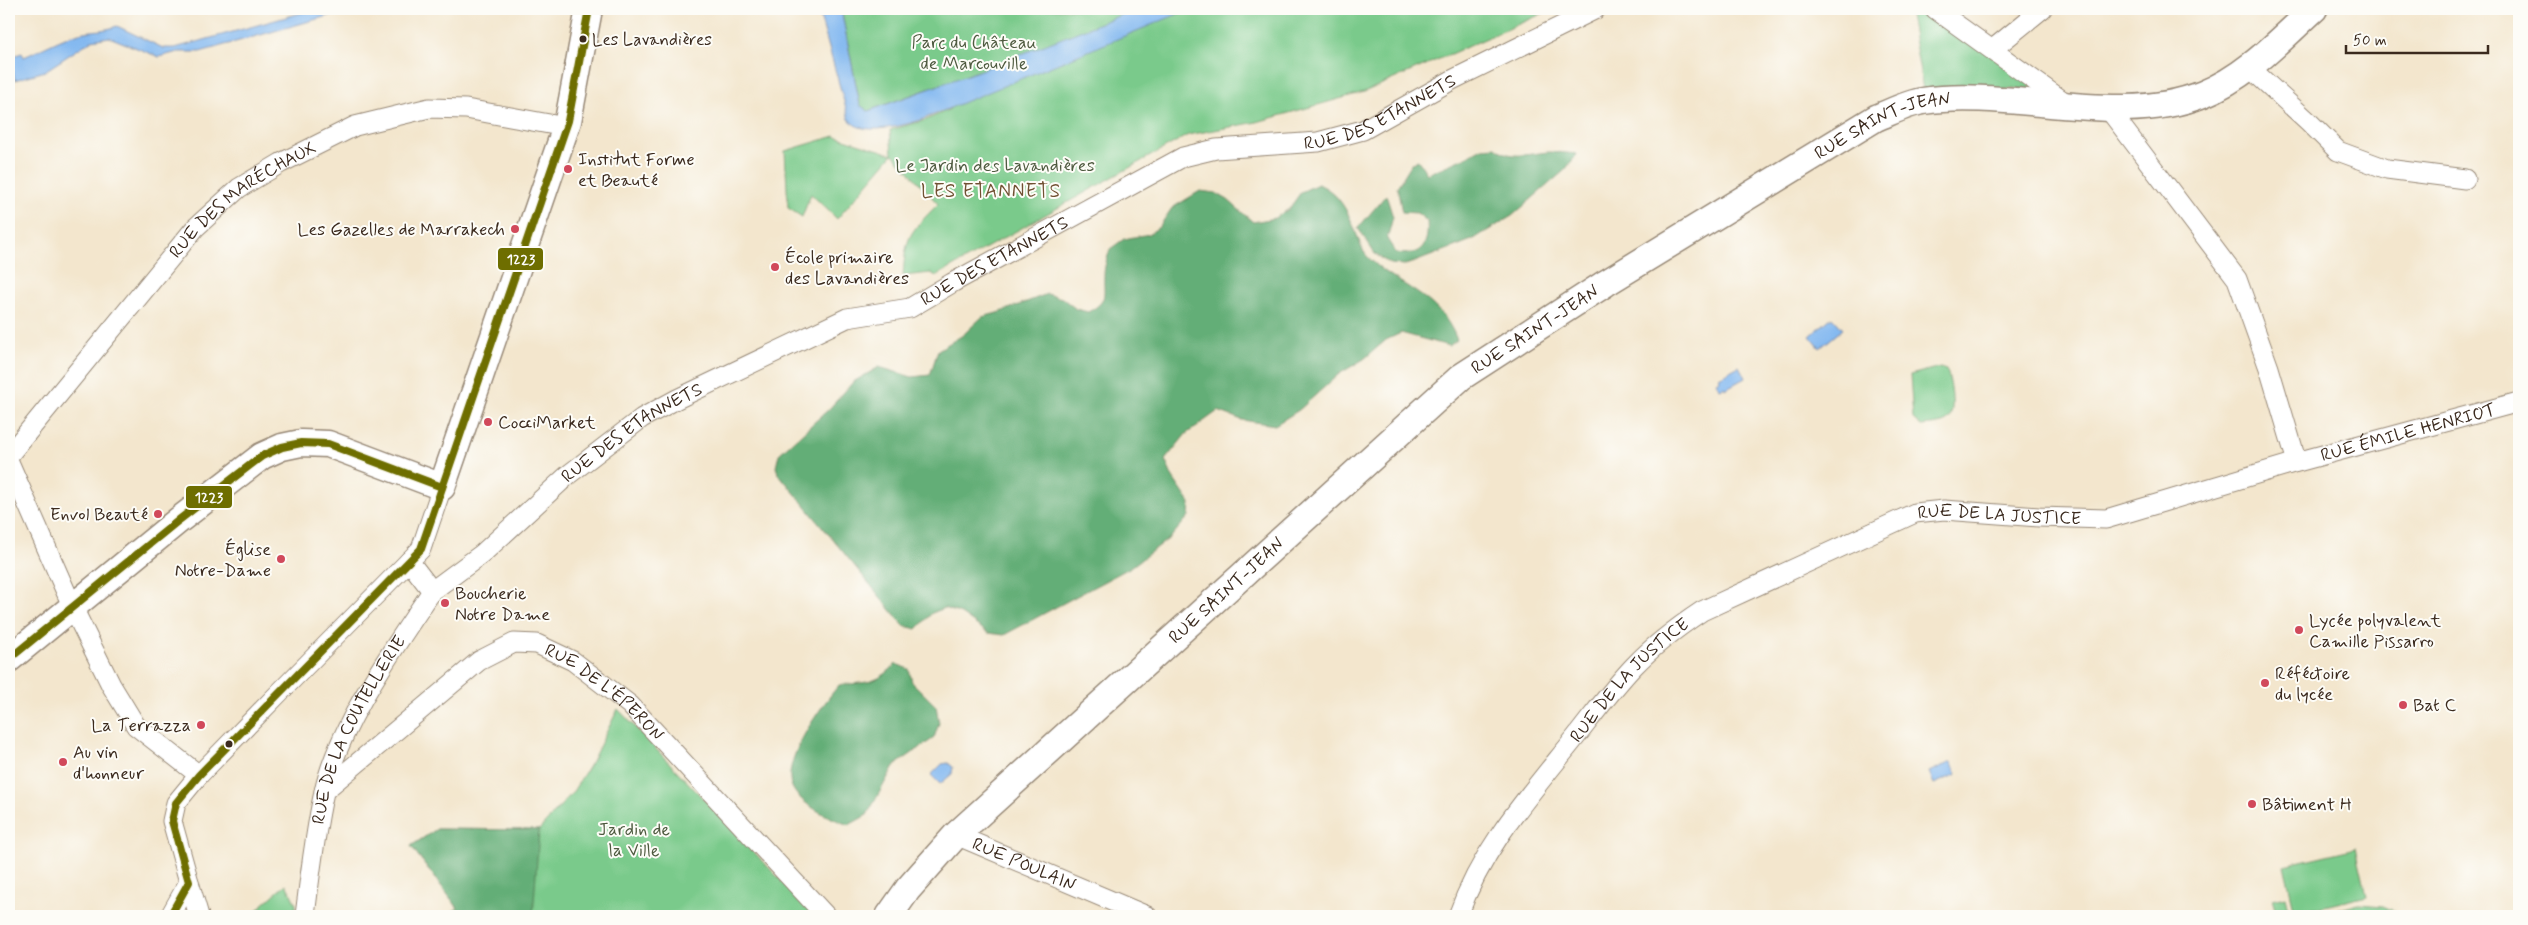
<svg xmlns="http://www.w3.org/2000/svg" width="2528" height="925" font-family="Mynerve,sans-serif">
	<rect width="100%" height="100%" fill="#fdfcf7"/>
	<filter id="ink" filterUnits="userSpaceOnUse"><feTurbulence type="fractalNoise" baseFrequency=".02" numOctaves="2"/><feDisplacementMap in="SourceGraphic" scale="10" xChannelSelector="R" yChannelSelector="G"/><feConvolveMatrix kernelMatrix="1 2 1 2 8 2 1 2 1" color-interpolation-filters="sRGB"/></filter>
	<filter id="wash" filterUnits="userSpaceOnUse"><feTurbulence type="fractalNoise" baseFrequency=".0096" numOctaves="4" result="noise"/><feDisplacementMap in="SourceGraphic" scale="20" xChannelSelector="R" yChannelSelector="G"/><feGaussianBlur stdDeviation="1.12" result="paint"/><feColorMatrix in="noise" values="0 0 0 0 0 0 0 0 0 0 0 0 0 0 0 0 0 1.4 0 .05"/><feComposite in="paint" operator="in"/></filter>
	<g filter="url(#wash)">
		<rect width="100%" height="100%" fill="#f3e6cd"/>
		<g fill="#7aca8b" stroke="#5a7a54">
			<path d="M841 9H1553L1364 92 1257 122 1188 135 936 276 931 273 903 276C906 233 910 233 938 204L893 154 837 219 811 194 802 217 788 208 785 151 835 136 892 154 890 130 926 120 950 109 939 85 868 111 860 105Z"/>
			<path d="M1909 9H1930L2035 89 1923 90Z"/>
			<path d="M1940 367 1946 369C1951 378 1956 414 1948 420 1942 425 1928 425 1921 426L1913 419 1910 375Z"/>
			<path d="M618 709 811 912 807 916H445L458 908 411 846 437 829 539 830 572 793 592 761Z"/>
			<path d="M2356 848 2367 896 2295 913 2284 865Z"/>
			<path d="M286 884 296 904 295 916H250Z"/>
			<path d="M2285 896 2290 916H2277L2272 899Z"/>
			<path d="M2359 904 2383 906 2405 916H2327L2334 911Z"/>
		</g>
		<g fill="#63ae77" stroke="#4f6c4a">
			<path d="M1496 147C1510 161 1531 153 1549 152 1558 152 1567 153 1577 154L1565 170 1512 216 1472 240 1415 262 1405 265 1390 264 1375 254 1358 228 1386 195 1393 217 1387 239 1396 253C1422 257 1429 245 1427 221L1417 213 1402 212 1397 187 1412 163 1418 160 1427 174 1464 158 1482 148Z"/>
			<path d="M1318 184C1341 193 1350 216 1358 238 1360 243 1362 250 1366 255 1396 287 1440 294 1457 340L1449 346 1401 333 1386 340 1364 359 1339 374 1299 410 1275 425 1242 420 1218 411 1186 434 1165 460 1173 478 1190 503 1189 516 1171 537 1131 567 1004 635 988 633 961 614 945 608 932 613 917 629 904 626 778 473 776 467 779 454 829 409 853 382 879 367 912 377 930 375 938 350 963 335 982 317 1001 312 1047 294 1062 298 1076 309 1088 312C1109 301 1103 295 1104 276 1104 267 1107 258 1110 249L1124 239 1149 234 1159 227 1172 208 1200 191 1216 193 1228 200 1253 222 1275 218 1289 209 1301 192Z"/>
			<path d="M896 664 909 669 912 682 936 706 939 723 934 738 894 766 867 815 849 825C832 819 800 805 792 787 780 762 822 705 839 685 866 682 876 685 896 664Z"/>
			<path d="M437 829 539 830 533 916H464L411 846Z"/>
		</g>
		<g fill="#81b7f0" stroke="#5e7087">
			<path d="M315 9H353L200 52H178L159 57 109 37 92 40 45 71 15 80 13 72 9 73V57L22 53 24 57C42 49 60 39 79 33 92 30 105 31 117 26L163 48H175Z"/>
			<path d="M818 9H841L860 105 868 111 978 71 1136 9H1190L921 120C904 125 860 138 849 119Z"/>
			<path d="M1832 317 1843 329 1820 348 1810 336Z"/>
			<path d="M1739 366 1745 378 1725 389 1724 387 1720 389 1716 382 1720 380 1719 377Z"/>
			<path d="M1951 762 1957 774 1934 784 1929 772Z"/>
			<path d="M948 763 953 767 952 774 940 784 931 775 942 764Z"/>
		</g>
	</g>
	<g filter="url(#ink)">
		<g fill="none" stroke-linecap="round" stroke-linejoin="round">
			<defs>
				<g id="street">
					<path d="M1935 9 2070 106"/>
					<path d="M1993 49 2042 9"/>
					<path d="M2249 67 2309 122 2338 151 2387 169 2465 179"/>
					<path d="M2107 107 2237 279 2269 368 2297 462"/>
					<path id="s1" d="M9 455 195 228 239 188 281 163 355 126 429 108 466 109 566 127"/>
					<path d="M9 462 73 608 111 685 136 726 199 775"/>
					<path id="s2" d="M432 591 482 554 568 475 642 418 677 399 847 318 910 308 952 283 1183 157 1216 149 1318 142 1363 130 1452 80 1596 9"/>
					<path id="s3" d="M324 791 479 661 514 643 537 644 573 661 630 705 826 916"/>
					<path id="s4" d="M956 835 1147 916"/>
					<path d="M189 882 199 916"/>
					<path d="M170 916 189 882 172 821 176 803 199 775 278 694 421 549 442 487"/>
					<path id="s5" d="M305 916C310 875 315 832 324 792 339 724 394 648 432 591L409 561"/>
					<path id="s6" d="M1458 916C1481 851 1524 801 1567 748 1589 721 1610 691 1634 666 1654 645 1678 627 1702 611L1915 513 1944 510 2039 517 2106 519 2297 462 2519 402"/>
				</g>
				<g id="secondary">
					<path d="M9 659 179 520 262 456 282 447 301 443 328 444 442 487 568 121 589 9"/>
					<path id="s7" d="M889 916 908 889 956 835 1461 377 1606 283 1876 118C1891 112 1908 103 1923 101 2011 88 2120 128 2203 94 2246 77 2280 40 2314 9"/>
				</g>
			</defs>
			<use href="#street" stroke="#978876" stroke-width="21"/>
			<use href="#secondary" stroke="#978876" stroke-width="29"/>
			<use href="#street" stroke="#fff" stroke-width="19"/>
			<use href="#secondary" stroke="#fff" stroke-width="26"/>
			<defs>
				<g id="bus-1">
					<path d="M9 659 179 520 262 456 282 447 301 443 328 444 442 487"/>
					<path d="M170 916 189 882 172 821 176 803 199 775 421 549 568 121 589 9"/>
				</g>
			</defs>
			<use href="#bus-1" stroke="#fdfcf7" stroke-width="11"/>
			<use href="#bus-1" stroke="#6e6e00" stroke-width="8"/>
		</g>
	</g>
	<g fill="#3b2a1e" stroke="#fdfcf7" stroke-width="2">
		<circle cx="583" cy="39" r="4.5"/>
		<circle cx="229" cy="744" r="4.5"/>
	</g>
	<g fill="#d1495b" stroke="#fdfcf7" stroke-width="2">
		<circle cx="568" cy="169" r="5"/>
		<circle cx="515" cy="229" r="5"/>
		<circle cx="775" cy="267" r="5"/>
		<circle cx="488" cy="422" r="5"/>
		<circle cx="158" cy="514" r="5"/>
		<circle cx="281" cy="559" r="5"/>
		<circle cx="445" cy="603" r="5"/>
		<circle cx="2299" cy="630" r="5"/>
		<circle cx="2265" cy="683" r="5"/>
		<circle cx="2403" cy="705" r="5"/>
		<circle cx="201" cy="725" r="5"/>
		<circle cx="63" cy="762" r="5"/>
		<circle cx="2252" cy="804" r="5"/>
	</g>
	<g text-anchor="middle" stroke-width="4" stroke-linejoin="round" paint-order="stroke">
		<g font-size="17" fill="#3b2a1e" stroke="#fdfcf7" text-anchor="start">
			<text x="592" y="45">Les Lavandières</text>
		</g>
		<g font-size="18" fill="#4e5a3f" stroke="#fdfcf7">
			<text x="974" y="48">Parc du Château<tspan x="974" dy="21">de Marcouville</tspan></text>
			<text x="995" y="171">Le Jardin des Lavandières</text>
			<text x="634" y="835">Jardin de<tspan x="634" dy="21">la Ville</tspan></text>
		</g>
		<g font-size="18" fill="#3b2a1e" stroke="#fdfcf7">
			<text dy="6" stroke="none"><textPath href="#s2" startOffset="1081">RUE DES ETANNETS</textPath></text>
			<text dy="6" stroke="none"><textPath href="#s7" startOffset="1280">RUE SAINT-JEAN</textPath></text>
			<text dy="6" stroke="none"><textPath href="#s1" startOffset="349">RUE DES MARÉCHAUX</textPath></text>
			<text dy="6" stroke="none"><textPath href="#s2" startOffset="661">RUE DES ETANNETS</textPath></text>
			<text dy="6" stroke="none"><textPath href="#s7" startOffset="875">RUE SAINT-JEAN</textPath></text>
			<text dy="6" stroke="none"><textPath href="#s6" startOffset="1135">RUE ÉMILE HENRIOT</textPath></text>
			<text dy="6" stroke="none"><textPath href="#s2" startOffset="256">RUE DES ETANNETS</textPath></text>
			<text dy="6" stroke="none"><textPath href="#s6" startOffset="714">RUE DE LA JUSTICE</textPath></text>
			<text dy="6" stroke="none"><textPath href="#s7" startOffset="470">RUE SAINT-JEAN</textPath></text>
			<text dy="6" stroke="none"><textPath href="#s6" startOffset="294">RUE DE LA JUSTICE</textPath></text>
			<text dy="6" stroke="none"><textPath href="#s3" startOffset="348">RUE DE L'ÉPERON</textPath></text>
			<text dy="6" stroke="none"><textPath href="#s5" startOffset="196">RUE DE LA COUTELLERIE</textPath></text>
			<text dy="6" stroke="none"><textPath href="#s4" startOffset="74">RUE POULAIN</textPath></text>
		</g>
		<g font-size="18" fill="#3b2a1e" stroke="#fdfcf7" text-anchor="start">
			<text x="578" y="165">Institut Forme<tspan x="578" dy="21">et Beauté</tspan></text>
			<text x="505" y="235" text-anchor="end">Les Gazelles de Marrakech</text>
			<text x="785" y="263">École primaire<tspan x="785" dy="21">des Lavandières</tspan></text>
			<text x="498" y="428">CocciMarket</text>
			<text x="148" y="520" text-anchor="end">Envol Beauté</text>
			<text x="271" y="555" text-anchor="end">Église<tspan x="271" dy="21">Notre-Dame</tspan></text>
			<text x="455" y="599">Boucherie<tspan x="455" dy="21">Notre Dame</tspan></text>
			<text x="2309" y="626">Lycée polyvalent<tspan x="2309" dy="21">Camille Pissarro</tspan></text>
			<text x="2275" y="679">Réféctoire<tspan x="2275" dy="21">du lycée</tspan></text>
			<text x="2413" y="711">Bat C</text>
			<text x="191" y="731" text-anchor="end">La Terrazza</text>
			<text x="73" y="758">Au vin<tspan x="73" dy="21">d'honneur</tspan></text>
			<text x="2262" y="810">Bâtiment H</text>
		</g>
		<g font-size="19" letter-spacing="1" fill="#715032" stroke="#fdfcf7">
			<text x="991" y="197">LES ETANNETS</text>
		</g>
	</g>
	<g stroke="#fdfcf7" stroke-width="2">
		<rect x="497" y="247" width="47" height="24" rx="5" fill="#6e6e00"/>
		<rect x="185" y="485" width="48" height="24" rx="5" fill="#6e6e00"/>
	</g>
	<g font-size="14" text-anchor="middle" font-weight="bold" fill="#fff">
		<text x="521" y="264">1223</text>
		<text x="209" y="502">1223</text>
	</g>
	<rect width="2528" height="925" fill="none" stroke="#fdfcf7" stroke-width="30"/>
	<path d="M2346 45v8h142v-8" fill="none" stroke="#3b2a1e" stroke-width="2.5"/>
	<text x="2353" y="45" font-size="15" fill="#3b2a1e" stroke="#fdfcf7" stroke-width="4" paint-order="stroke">50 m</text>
</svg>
